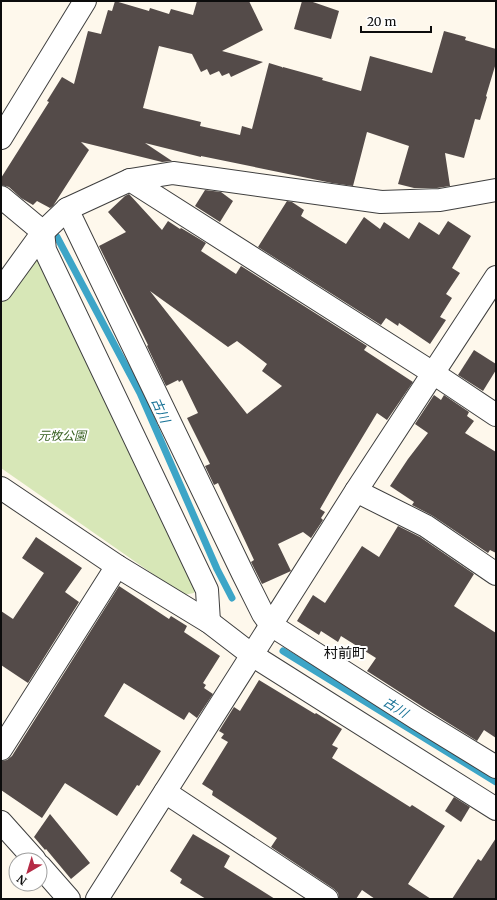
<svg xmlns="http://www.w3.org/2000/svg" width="497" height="900" font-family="Merriweather,'Noto Sans JP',serif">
	<rect width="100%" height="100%" fill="#fef8ec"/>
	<path fill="#d7e7b7" d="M37 254 196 580 194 593 183 595 1 468V304Z"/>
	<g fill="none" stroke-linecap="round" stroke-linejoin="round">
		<g stroke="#3da5c7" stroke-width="7">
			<path d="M57 237 140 393 217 569 232 598"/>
			<path d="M283 651 496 782"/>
		</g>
	</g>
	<g fill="#544b49" fill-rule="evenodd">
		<path d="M115 1 149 11 150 8 169 14 171 9 193 15 197 1H249L263 30 222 51 263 62 231 77 229 73 222 76 219 71 210 75 207 69 201 72 192 54 159 46 143 108 201 122 200 126 240 135 242 126 252 129 269 63 282 67V68L283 67 323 78 322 80 361 91 370 56 432 73 444 31 466 37 465 40 496 49V63L486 96 487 97 480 120 475 119 464 158 445 153 450 186 437 188H414L398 184 409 146 367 132 353 186 332 183 201 156V157L145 143 172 161 162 162 81 142 89 150 53 206 50 208 37 201 33 205 21 198 9 187 1 185V178L49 102 47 101 62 77 74 84 88 31 101 34 108 10 112 11Z"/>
		<path d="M302 1H310L339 11 331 39 294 29Z"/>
		<path d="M205 190 221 192 233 201 220 222 195 206Z"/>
		<path d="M129 194 162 230 168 221 180 229 181 228 206 243 201 251 236 274 241 266 367 346 364 350 413 382 387 420 377 413 339 476 320 509 325 512 321 518 323 520 311 538 303 532 278 544 291 571 262 584 251 562 254 560 218 483 214 485 205 466 210 464 187 418 198 413 182 380 179 382 178 380 166 386 147 346 148 345 99 246 126 232 108 212 125 196ZM150 291 228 347 237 341 267 364 262 371 282 386 247 414Z"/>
		<path d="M287 201 292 202 304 210 301 216 346 244 364 217 380 229 384 222 409 239 419 222 439 235 448 221 471 236 452 268 460 273 446 294 452 298 440 317 446 320 430 344 399 323 398 326 386 318 381 325 258 247Z"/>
		<path d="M474 350 496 364V370L483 391 458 375Z"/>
		<path d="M434 395 441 400 444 395 469 412 467 416 474 421 465 433 496 452V553L490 550 488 553 433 516 412 505 414 502 390 486 408 459 428 433 415 424Z"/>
		<path d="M398 526 420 537 474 574 454 606 496 633V738L484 730 477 741 423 707 367 671 376 658 341 636 338 642 321 631 319 635 297 621 313 595 325 603 362 546 379 557Z"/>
		<path d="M36 537 82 568 65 592 79 602 28 683 1 665V611L13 619 44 573 22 558Z"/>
		<path d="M119 586 169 619 171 616 187 626 184 632 220 656 203 683 206 685 204 688 213 694 197 718 189 712 184 720 124 683 104 716 161 751 139 786 137 785 117 816 65 783 42 818 1 790V761L7 760 12 756Z"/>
		<path d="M259 680 315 714 316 713 342 729 332 745 338 748 332 758 410 807 412 805 445 826 408 884 431 899H375L362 890 356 899H339L338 893 334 889 271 847 277 838 212 795 213 791 202 784 228 742 221 738 224 734 219 731 234 707 240 711Z"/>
		<path d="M454 797 470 807 461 822 445 811Z"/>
		<path d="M50 814 90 863 71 879 46 849 45 850 34 837Z"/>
		<path d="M193 834 230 856 224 867 275 899H206L180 883 182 879 170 871Z"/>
		<path d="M496 838V899H452L478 859 481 861Z"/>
	</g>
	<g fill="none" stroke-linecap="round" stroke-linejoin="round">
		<defs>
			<g id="street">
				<path d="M1 138 85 1"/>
				<path d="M130 180 433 373 496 415"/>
				<path d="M1 197 43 232 45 250 207 590 209 622"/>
				<path d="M67 209 243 574 263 614 271 625 416 718 496 767"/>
				<path d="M1 290 43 232 67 209 130 180 173 173 381 202 440 200 496 190"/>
				<path d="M1 488 117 566 209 622 252 655 496 809"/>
				<path d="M356 491 426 526 496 574"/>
				<path d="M1 749 117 566"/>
				<path d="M165 792 327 899"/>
				<path d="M1 822 35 860"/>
				<path d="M40 866 69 899"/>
				<path d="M97 899 356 491 496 277"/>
			</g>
		</defs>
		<use href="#street" stroke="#3f3f3f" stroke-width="24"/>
		<use href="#street" stroke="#fff" stroke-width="22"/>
	</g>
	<g text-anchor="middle" stroke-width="4" stroke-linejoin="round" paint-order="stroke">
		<g font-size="12" font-style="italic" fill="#376020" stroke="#fff">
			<text x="62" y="440">元牧公園</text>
		</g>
		<g font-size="13" font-style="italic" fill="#1b7498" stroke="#fff">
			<text transform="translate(161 410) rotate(66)" y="5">古川</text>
			<text transform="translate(396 707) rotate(32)" y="5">古川</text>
		</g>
		<g font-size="14" fill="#0c0c0c" stroke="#fff">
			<text x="345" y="658">村前町</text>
		</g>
	</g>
	<rect width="497" height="900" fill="none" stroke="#0c0c0c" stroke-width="4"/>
	<g transform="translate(28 872) rotate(218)"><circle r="19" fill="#ffffff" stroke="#9e9e9e"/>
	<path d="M0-3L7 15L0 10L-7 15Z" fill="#b52b46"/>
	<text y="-6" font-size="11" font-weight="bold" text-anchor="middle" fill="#0c0c0c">N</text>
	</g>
	<path d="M361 26v6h70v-6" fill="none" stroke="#0c0c0c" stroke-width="2"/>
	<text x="367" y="26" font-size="12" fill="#0c0c0c" stroke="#ffffff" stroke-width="3" paint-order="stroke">20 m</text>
</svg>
